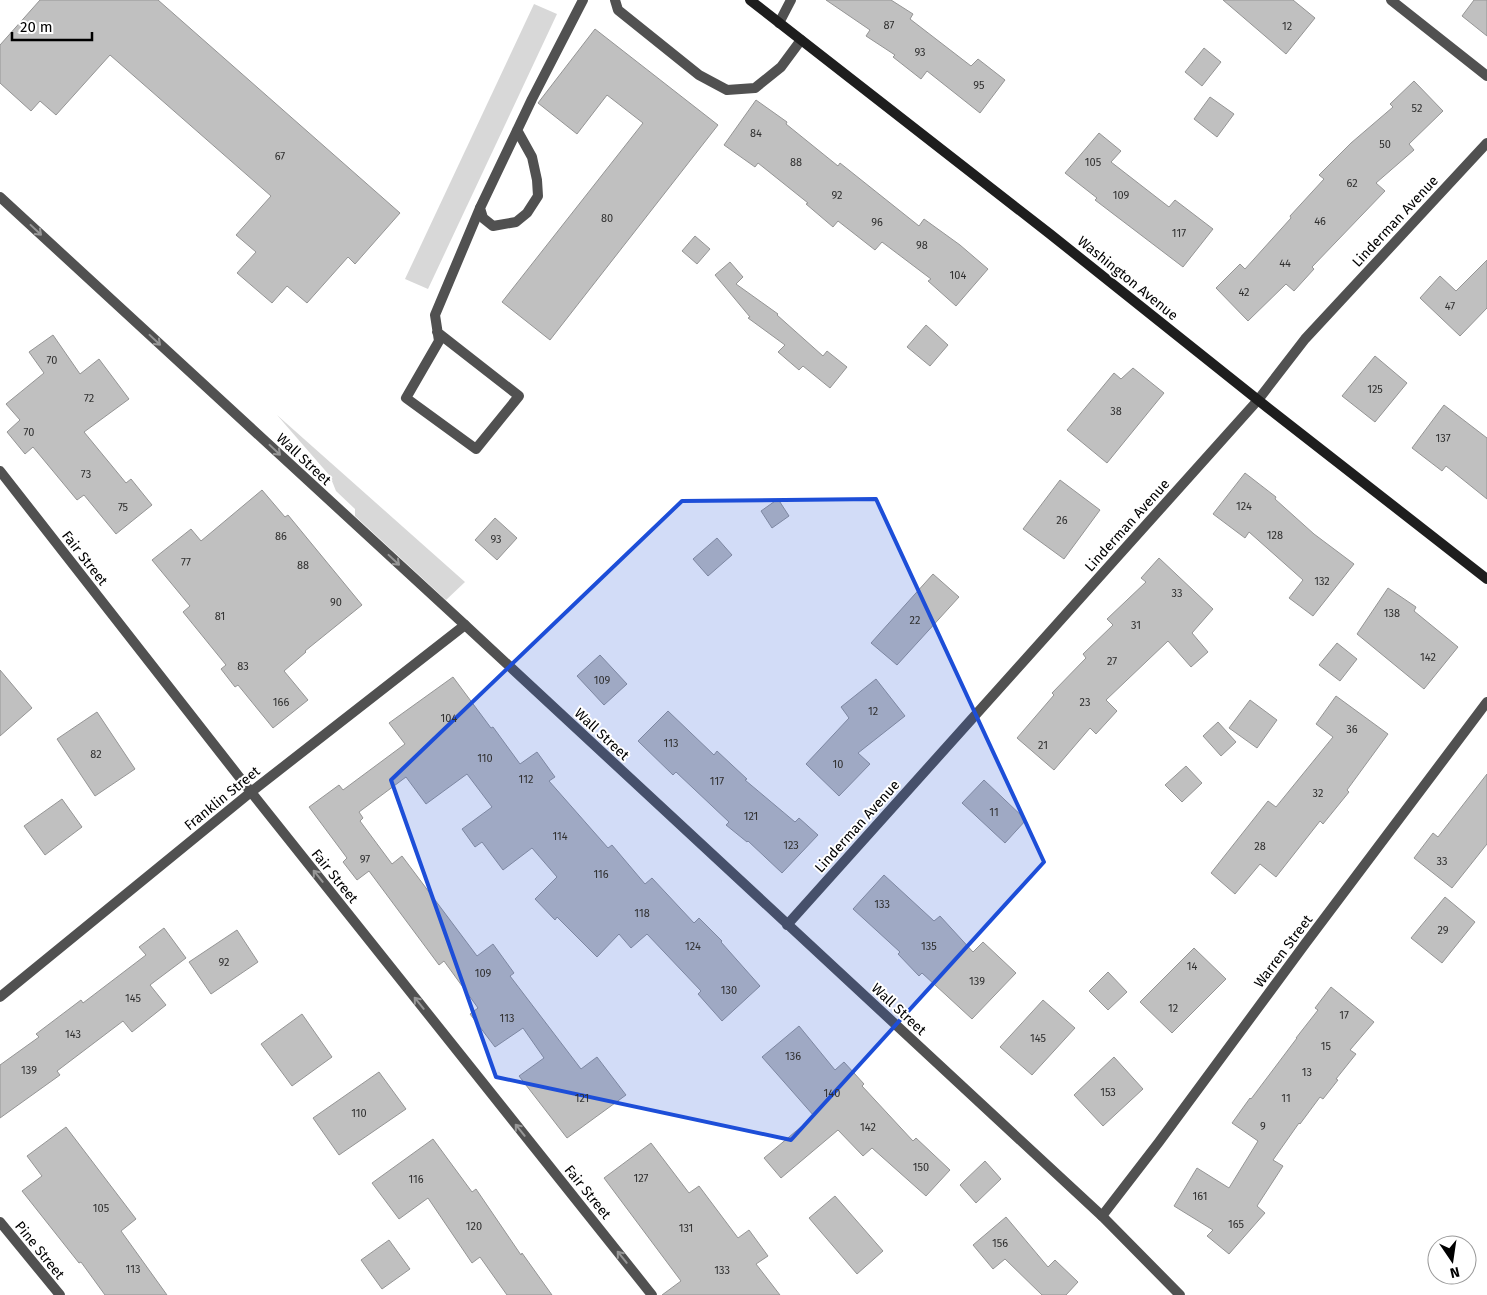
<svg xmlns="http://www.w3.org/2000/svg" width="1487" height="1295" font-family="'Fira Sans',sans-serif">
	<rect width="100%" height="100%" fill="#fff"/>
	<g fill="#d8d8d8">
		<path d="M534 4 557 14 428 289 405 279Z"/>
		<path d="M277 415 465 582 446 600 355 516V509L336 491 330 476Z"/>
	</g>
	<g fill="#c0c0c0" stroke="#959595">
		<path d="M40 0H158L400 213 355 264 348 257 307 303 287 286 272 303 237 273 256 252 236 235 271 196 110 55 56 115 40 101 31 111 0 83V45Z"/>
		<path d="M826 0H891L913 14 910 19 971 66 978 59 1005 80 980 113 927 71 921 79 893 57 895 55 866 36 870 30Z"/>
		<path d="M1223 0H1293L1315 18 1286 54Z"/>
		<path d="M1474 0H1487V36L1462 16Z"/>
		<path d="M595 29 718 125 550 340 502 302 643 123 607 95 577 134 538 103Z"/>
		<path d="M1204 48 1221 62 1202 86 1185 72Z"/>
		<path d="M1414 81 1443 111 1409 144 1414 150 1376 183 1385 191 1312 267 1314 269 1294 291 1286 284 1248 321 1216 288 1240 264 1245 269 1291 218 1290 216 1324 179 1319 175 1351 143 1393 107 1390 104Z"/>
		<path d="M1210 97 1234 114 1217 137 1194 119Z"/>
		<path d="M756 100 787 122 786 124 838 166 840 163 919 226 924 219 960 245 988 269 956 306 928 281 931 279 882 242 875 250 838 221 833 227 806 204 808 203 758 163 755 167 724 145Z"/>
		<path d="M1099 133 1121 151 1111 162 1169 207 1175 200 1213 229 1183 267 1095 200 1097 198 1065 173Z"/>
		<path d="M695 236 710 249 697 264 682 251Z"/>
		<path d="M1487 260V308L1460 336 1420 298 1440 276 1456 291Z"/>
		<path d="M730 262 743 277 736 284 778 314 777 315 823 356 827 351 847 367 830 388 803 366 799 370 778 352 785 345 748 318 750 317 715 275Z"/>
		<path d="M926 325 948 345 930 366 907 347Z"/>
		<path d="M53 335 80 374 99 359 129 399 84 432 126 483 131 479 152 505 116 534 84 495 77 500 33 447 25 454 7 432 20 420 6 404 44 373 29 352Z"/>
		<path d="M1375 356 1407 383 1375 422 1342 396Z"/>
		<path d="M1133 368 1164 393 1107 463 1067 430 1114 373 1121 379Z"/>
		<path d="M1444 405 1487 438V499L1446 466 1442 471 1412 448Z"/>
		<path d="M1245 473 1276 497 1275 499 1314 534 1354 564 1313 616 1289 598 1303 580 1249 532 1245 538 1213 514Z"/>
		<path d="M1060 480 1100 510 1064 559 1023 529Z"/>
		<path d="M262 490 285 517 288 515 362 605 305 651 306 652 284 671 308 700 273 728 238 685 235 687 221 669 226 665 183 612 190 606 152 560 191 529 201 541Z"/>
		<path d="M778 499 789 516 772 528 761 511Z"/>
		<path d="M495 518 517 538 497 560 475 540Z"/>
		<path d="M717 538 732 555 708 576 693 559Z"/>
		<path d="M1159 558 1213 609 1192 633 1208 652 1191 667 1168 641 1106 700 1117 711 1096 734 1090 728 1054 770 1017 738 1054 695 1052 693 1086 658 1083 654 1113 625 1107 619 1146 582 1141 578Z"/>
		<path d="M933 574 959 597 897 665 871 643Z"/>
		<path d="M1388 588 1416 607 1414 611 1458 647 1424 689 1357 634Z"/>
		<path d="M1337 643 1357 659 1340 681 1319 665Z"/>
		<path d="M600 655 627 684 604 705 577 676Z"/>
		<path d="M0 670 32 708 0 736Z"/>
		<path d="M453 677 491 728 493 727 520 764 537 752 555 777 549 781 608 848 612 845 645 884 652 878 694 923 699 918 722 941 721 942 760 986 722 1021 698 994 701 991 647 934 631 948 619 934 597 957 557 917 555 920 535 899 557 877 532 848 503 870 482 842 475 847 462 829 492 807 467 774 426 804 406 777 359 812 363 818 360 821 392 864 402 856 477 956 493 944 514 973 510 976 581 1069 597 1057 626 1095 567 1138 519 1076 544 1058 523 1028 495 1047 470 1014 478 1008 444 961 439 965 369 871 357 880 343 862 347 858 309 807 339 785 343 790 405 744 389 723Z"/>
		<path d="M876 679 905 716 858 753 870 764 839 796 806 764 849 718 841 707Z"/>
		<path d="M1336 696 1388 734 1347 790 1349 792 1323 824 1320 821 1276 877 1260 864 1235 894 1211 873 1268 801 1276 807 1333 737 1316 724Z"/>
		<path d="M1250 700 1277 720 1257 748 1229 728Z"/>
		<path d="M668 711 714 755 717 751 747 779 745 780 795 822 799 818 818 835 782 873 748 841 747 842 726 825 729 822 676 772 673 775 638 741Z"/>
		<path d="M97 712 135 769 95 796 57 739Z"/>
		<path d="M1218 722 1236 742 1221 756 1203 736Z"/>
		<path d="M1186 766 1202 783 1182 802 1165 785Z"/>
		<path d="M1487 774V844L1452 888 1414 858 1433 833 1438 837Z"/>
		<path d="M984 780 1026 820 1005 843 962 803Z"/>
		<path d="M62 799 82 827 45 855 24 826Z"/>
		<path d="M884 875 934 921 940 916 973 952 983 942 1016 973 972 1019 922 973 919 976 898 954 900 952 853 909Z"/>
		<path d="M1445 897 1475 922 1442 963 1411 938Z"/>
		<path d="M164 928 186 958 150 985 166 1005 132 1032 123 1021 57 1071 60 1075 0 1118V1065L39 1037 36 1034 81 1000 83 1003 146 955 139 947Z"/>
		<path d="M237 930 258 962 211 994 189 962Z"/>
		<path d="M1194 948 1226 979 1172 1033 1140 1002Z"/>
		<path d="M1108 972 1127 992 1108 1010 1089 991Z"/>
		<path d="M1331 987 1374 1022 1350 1050 1356 1054 1336 1079 1338 1080 1323 1099 1320 1097 1300 1124 1299 1123 1273 1160 1283 1166 1257 1206 1265 1213 1229 1254 1207 1236 1213 1230 1174 1206 1197 1168 1229 1188 1258 1141 1232 1123 1250 1098 1251 1099 1297 1038H1296L1318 1010 1315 1008Z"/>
		<path d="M1043 1000 1075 1028 1032 1075 1000 1047Z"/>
		<path d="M302 1014 332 1057 292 1086 261 1044Z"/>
		<path d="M799 1026 835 1070 844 1062 864 1084 862 1086 913 1141 916 1138 950 1170 926 1196 872 1148 863 1156 838 1130 781 1178 764 1158 814 1116 762 1057Z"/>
		<path d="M1114 1057 1143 1089 1103 1126 1074 1095Z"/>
		<path d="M379 1072 406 1109 339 1155 313 1118Z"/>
		<path d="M66 1127 136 1219 121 1231 167 1295H105L81 1262 79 1263 22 1191 42 1176 27 1156Z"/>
		<path d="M433 1139 472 1192 476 1189 521 1255 522 1253 552 1295H507L480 1257 472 1263 428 1198 399 1219 372 1183Z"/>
		<path d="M651 1143 689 1193 699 1186 738 1238 749 1230 768 1256 756 1264 780 1295H662L681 1281 604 1178Z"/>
		<path d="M985 1161 1001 1179 976 1203 960 1185Z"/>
		<path d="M835 1196 883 1251 857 1274 809 1218Z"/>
		<path d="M1006 1217 1048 1267 1055 1260 1078 1282 1066 1295H1042L1005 1259 993 1269 973 1245Z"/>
		<path d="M389 1240 410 1269 382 1289 361 1260Z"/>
	</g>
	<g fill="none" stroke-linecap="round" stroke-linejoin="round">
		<g stroke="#515151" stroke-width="10">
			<path d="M615 0 618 10 699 75 727 90 755 88 781 67 801 40"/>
			<path d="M517 130 532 157 537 180 538 196 527 213 516 222 493 226 483 218 480 208 532 99 583 0"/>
			<path d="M437 332 519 396 476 449 406 398 439 341 435 315 480 208"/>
		</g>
		<g stroke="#515151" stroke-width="10">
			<path d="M1391 0 1487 76"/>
			<path d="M779 23 791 0"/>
			<path d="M0 197 465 625 1102 1216 1180 1295"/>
			<path d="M0 471 251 792 652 1295"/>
			<path d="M787 925 1258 400 1305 339 1487 143"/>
			<path d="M0 997 251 792 465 625"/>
			<path d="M1102 1216 1159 1142 1305 944 1487 702"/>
			<path d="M0 1222 60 1295"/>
		</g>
		<path stroke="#1e1e1e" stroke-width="10" d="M750 0 1050 234 1268 408 1487 579"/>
	</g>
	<defs><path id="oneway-shaft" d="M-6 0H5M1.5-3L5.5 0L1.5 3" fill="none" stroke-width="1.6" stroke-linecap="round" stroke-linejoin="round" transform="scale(1.25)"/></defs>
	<g stroke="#979797">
		<use href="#oneway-shaft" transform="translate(36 230) rotate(43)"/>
		<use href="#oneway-shaft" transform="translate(155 340) rotate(43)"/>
		<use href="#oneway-shaft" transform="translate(275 450) rotate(43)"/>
		<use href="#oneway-shaft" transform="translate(394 560) rotate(43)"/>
		<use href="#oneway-shaft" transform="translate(318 876) rotate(-129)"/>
		<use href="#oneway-shaft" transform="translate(419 1003) rotate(-129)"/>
		<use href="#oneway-shaft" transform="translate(520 1130) rotate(-129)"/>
		<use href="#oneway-shaft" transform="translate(622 1257) rotate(-129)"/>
	</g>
	<path fill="#1d4ed8" fill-opacity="0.2" stroke="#1d4ed8" stroke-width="4" stroke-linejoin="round" d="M876 499 1044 862 791 1140 496 1077 391 780 682 501Z"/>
	<g text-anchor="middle" stroke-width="4" stroke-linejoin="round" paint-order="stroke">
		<g font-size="11" fill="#303030">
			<text x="889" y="29">87</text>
			<text x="1287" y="30">12</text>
			<text x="920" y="56">93</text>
			<text x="979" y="89">95</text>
			<text x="1417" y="112">52</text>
			<text x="756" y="137">84</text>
			<text x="1385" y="148">50</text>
			<text x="280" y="160">67</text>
			<text x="796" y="166">88</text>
			<text x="1093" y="166">105</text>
			<text x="1352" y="187">62</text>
			<text x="837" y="199">92</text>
			<text x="1121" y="199">109</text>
			<text x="607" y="222">80</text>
			<text x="1320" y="225">46</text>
			<text x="877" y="226">96</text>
			<text x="1179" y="237">117</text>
			<text x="922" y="249">98</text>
			<text x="1285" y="267">44</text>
			<text x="958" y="279">104</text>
			<text x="1244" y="296">42</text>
			<text x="1450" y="310">47</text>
			<text x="52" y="364">70</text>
			<text x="1375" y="393">125</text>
			<text x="89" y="402">72</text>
			<text x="1116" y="415">38</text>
			<text x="29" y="436">70</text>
			<text x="1443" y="442">137</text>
			<text x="86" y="478">73</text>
			<text x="1244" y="510">124</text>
			<text x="123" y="511">75</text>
			<text x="1062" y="524">26</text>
			<text x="1275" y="539">128</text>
			<text x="281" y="540">86</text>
			<text x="496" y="543">93</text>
			<text x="186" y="566">77</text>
			<text x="303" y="569">88</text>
			<text x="1322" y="585">132</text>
			<text x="1177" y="597">33</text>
			<text x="336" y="606">90</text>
			<text x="1392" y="617">138</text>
			<text x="220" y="620">81</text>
			<text x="915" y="624">22</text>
			<text x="1136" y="629">31</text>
			<text x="1428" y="661">142</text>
			<text x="1112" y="665">27</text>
			<text x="243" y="670">83</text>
			<text x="602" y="684">109</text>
			<text x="281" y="706">166</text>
			<text x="1085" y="706">23</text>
			<text x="873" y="715">12</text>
			<text x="449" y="722">104</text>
			<text x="1352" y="733">36</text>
			<text x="671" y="747">113</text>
			<text x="1043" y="749">21</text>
			<text x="96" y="758">82</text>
			<text x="485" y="762">110</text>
			<text x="838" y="768">10</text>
			<text x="526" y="783">112</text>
			<text x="717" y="785">117</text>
			<text x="1318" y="797">32</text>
			<text x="994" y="816">11</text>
			<text x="751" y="820">121</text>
			<text x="560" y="840">114</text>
			<text x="791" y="849">123</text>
			<text x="1260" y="850">28</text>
			<text x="365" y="863">97</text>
			<text x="1442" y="865">33</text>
			<text x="601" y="878">116</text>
			<text x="882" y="908">133</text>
			<text x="642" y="917">118</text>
			<text x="1443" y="934">29</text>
			<text x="693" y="950">124</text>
			<text x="929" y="950">135</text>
			<text x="224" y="966">92</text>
			<text x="1192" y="970">14</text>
			<text x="483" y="977">109</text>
			<text x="977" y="985">139</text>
			<text x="729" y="994">130</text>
			<text x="133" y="1002">145</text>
			<text x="1173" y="1012">12</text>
			<text x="1344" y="1019">17</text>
			<text x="507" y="1022">113</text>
			<text x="73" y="1038">143</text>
			<text x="1038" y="1042">145</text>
			<text x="1326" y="1050">15</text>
			<text x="793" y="1060">136</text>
			<text x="29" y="1074">139</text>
			<text x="1307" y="1076">13</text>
			<text x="1108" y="1096">153</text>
			<text x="832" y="1097">140</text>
			<text x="582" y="1102">121</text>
			<text x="1286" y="1102">11</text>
			<text x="359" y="1117">110</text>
			<text x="1263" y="1130">9</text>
			<text x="868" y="1131">142</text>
			<text x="921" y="1171">150</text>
			<text x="641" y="1182">127</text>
			<text x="416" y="1183">116</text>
			<text x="1200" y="1200">161</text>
			<text x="101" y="1212">105</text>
			<text x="1236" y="1228">165</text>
			<text x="474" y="1230">120</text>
			<text x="686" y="1232">131</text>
			<text x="1000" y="1247">156</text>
			<text x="133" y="1273">113</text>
			<text x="722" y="1274">133</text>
		</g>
		<g font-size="14" fill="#000" stroke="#fff">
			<text transform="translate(1395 221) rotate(-47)" y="5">Linderman Avenue</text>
			<text transform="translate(1128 278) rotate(39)" y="5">Washington Avenue</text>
			<text transform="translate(304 459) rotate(43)" y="5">Wall Street</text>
			<text transform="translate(1127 525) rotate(-48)" y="5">Linderman Avenue</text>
			<text transform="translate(85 558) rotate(52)" y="5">Fair Street</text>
			<text transform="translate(602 734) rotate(43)" y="5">Wall Street</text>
			<text transform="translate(222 798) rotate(-39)" y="5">Franklin Street</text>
			<text transform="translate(857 826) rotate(-48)" y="5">Linderman Avenue</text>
			<text transform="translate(335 876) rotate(51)" y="5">Fair Street</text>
			<text transform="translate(1283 951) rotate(-53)" y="5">Warren Street</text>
			<text transform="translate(899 1009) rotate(43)" y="5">Wall Street</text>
			<text transform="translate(588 1192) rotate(51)" y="5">Fair Street</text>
			<text transform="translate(40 1250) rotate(51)" y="5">Pine Street</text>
		</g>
	</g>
	<g transform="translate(1452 1260) rotate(167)"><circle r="24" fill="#ffffff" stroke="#999999"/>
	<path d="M0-4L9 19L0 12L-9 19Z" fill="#000000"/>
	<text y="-8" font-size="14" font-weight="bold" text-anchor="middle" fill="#000000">N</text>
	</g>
	<path d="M12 32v8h80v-8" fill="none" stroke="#000000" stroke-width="2.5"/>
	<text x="20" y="32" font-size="15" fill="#000000" stroke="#ffffff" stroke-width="4" paint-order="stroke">20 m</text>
</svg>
